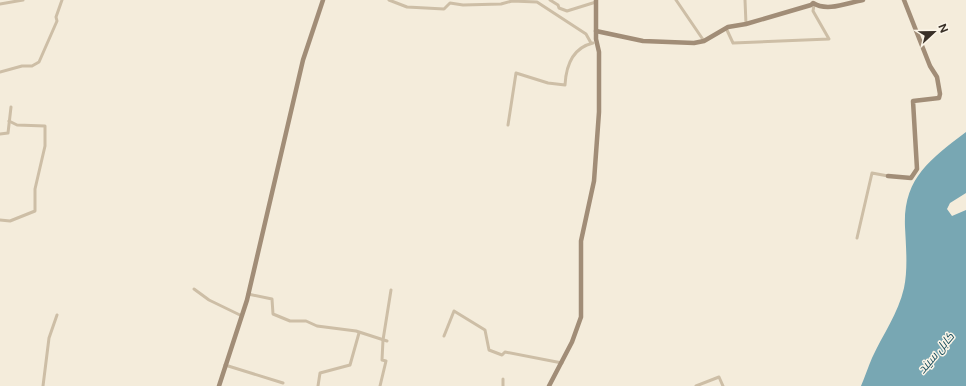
<svg xmlns="http://www.w3.org/2000/svg" width="966" height="386" font-family="'Public Sans',Cairo,sans-serif">
	<rect width="100%" height="100%" fill="#f4ecdb"/>
	<path fill="#78a7b3" d="M966 132V193L950 203 947 209 952 216 966 210V386H861C865 377 868 367 872 358 883 334 898 314 904 288 908 269 906 247 905 227 903 179 929 160 966 132Z"/>
	<g fill="none" stroke-linecap="round" stroke-linejoin="round">
		<g stroke="#cdbea6" stroke-width="3">
			<path d="M389 0 407 7 444 9 450 3 463 5 501 4 512 1 537 2 586 34 591 43"/>
			<path d="M550 0 558 5 559 8 567 11 596 2"/>
			<path d="M676 0 704 41"/>
			<path d="M745 0 746 24"/>
			<path d="M0 4 23 0"/>
			<path d="M726 28 733 43 829 39 813 11 814 5"/>
			<path d="M0 72 22 66H32L39 62 57 21 56 17 62 0"/>
			<path d="M508 125 516 73 548 83 565 85C566 66 572 48 593 43"/>
			<path d="M0 134 8 133 11 107"/>
			<path d="M0 220 10 221 35 211V189L45 146V126L17 125 9 121"/>
			<path d="M857 238 872 173 888 176"/>
			<path d="M194 289 209 300 242 316"/>
			<path d="M248 294 272 299 273 314 290 321H306L317 326 356 331 387 341"/>
			<path d="M444 336 454 311 485 330 489 350 502 355 505 352 562 363"/>
			<path d="M225 365 283 383"/>
			<path d="M43 386 49 338 57 315"/>
			<path d="M318 386 320 373 350 365 359 333"/>
			<path d="M380 386 386 361 382 360 383 340 391 290"/>
			<path d="M503 386V379"/>
			<path d="M696 386 719 377 723 386"/>
		</g>
		<g stroke="#a18d77" stroke-width="4.5">
			<path d="M596 31 643 41 694 43 704 41 728 27 746 24 811 5 813 3C827 12 847 3 863 0"/>
			<path d="M888 176 911 178 917 169 913 101 939 98 940 94 937 77 930 66 904 0"/>
			<path d="M219 386 247 300 303 60 323 0"/>
			<path d="M549 386 572 342 581 317V241L594 181 599 112V52L596 39V0"/>
		</g>
	</g>
	<g text-anchor="middle" stroke-width="3" stroke-linejoin="round" paint-order="stroke">
		<g font-size="12" font-style="italic" fill="#194e5d" stroke="#fbf5e8">
			<text transform="translate(936 353) rotate(-50)" y="4">کابل سيند</text>
		</g>
	</g>
	<g transform="translate(934 32) rotate(68)" stroke="#fbf5e8" stroke-width="3" paint-order="stroke">
	<path d="M0-3L7 15L0 10L-7 15Z" fill="#393027"/>
	<text y="-6" font-size="11" font-weight="bold" text-anchor="middle" fill="#393027">N</text>
	</g>
</svg>
